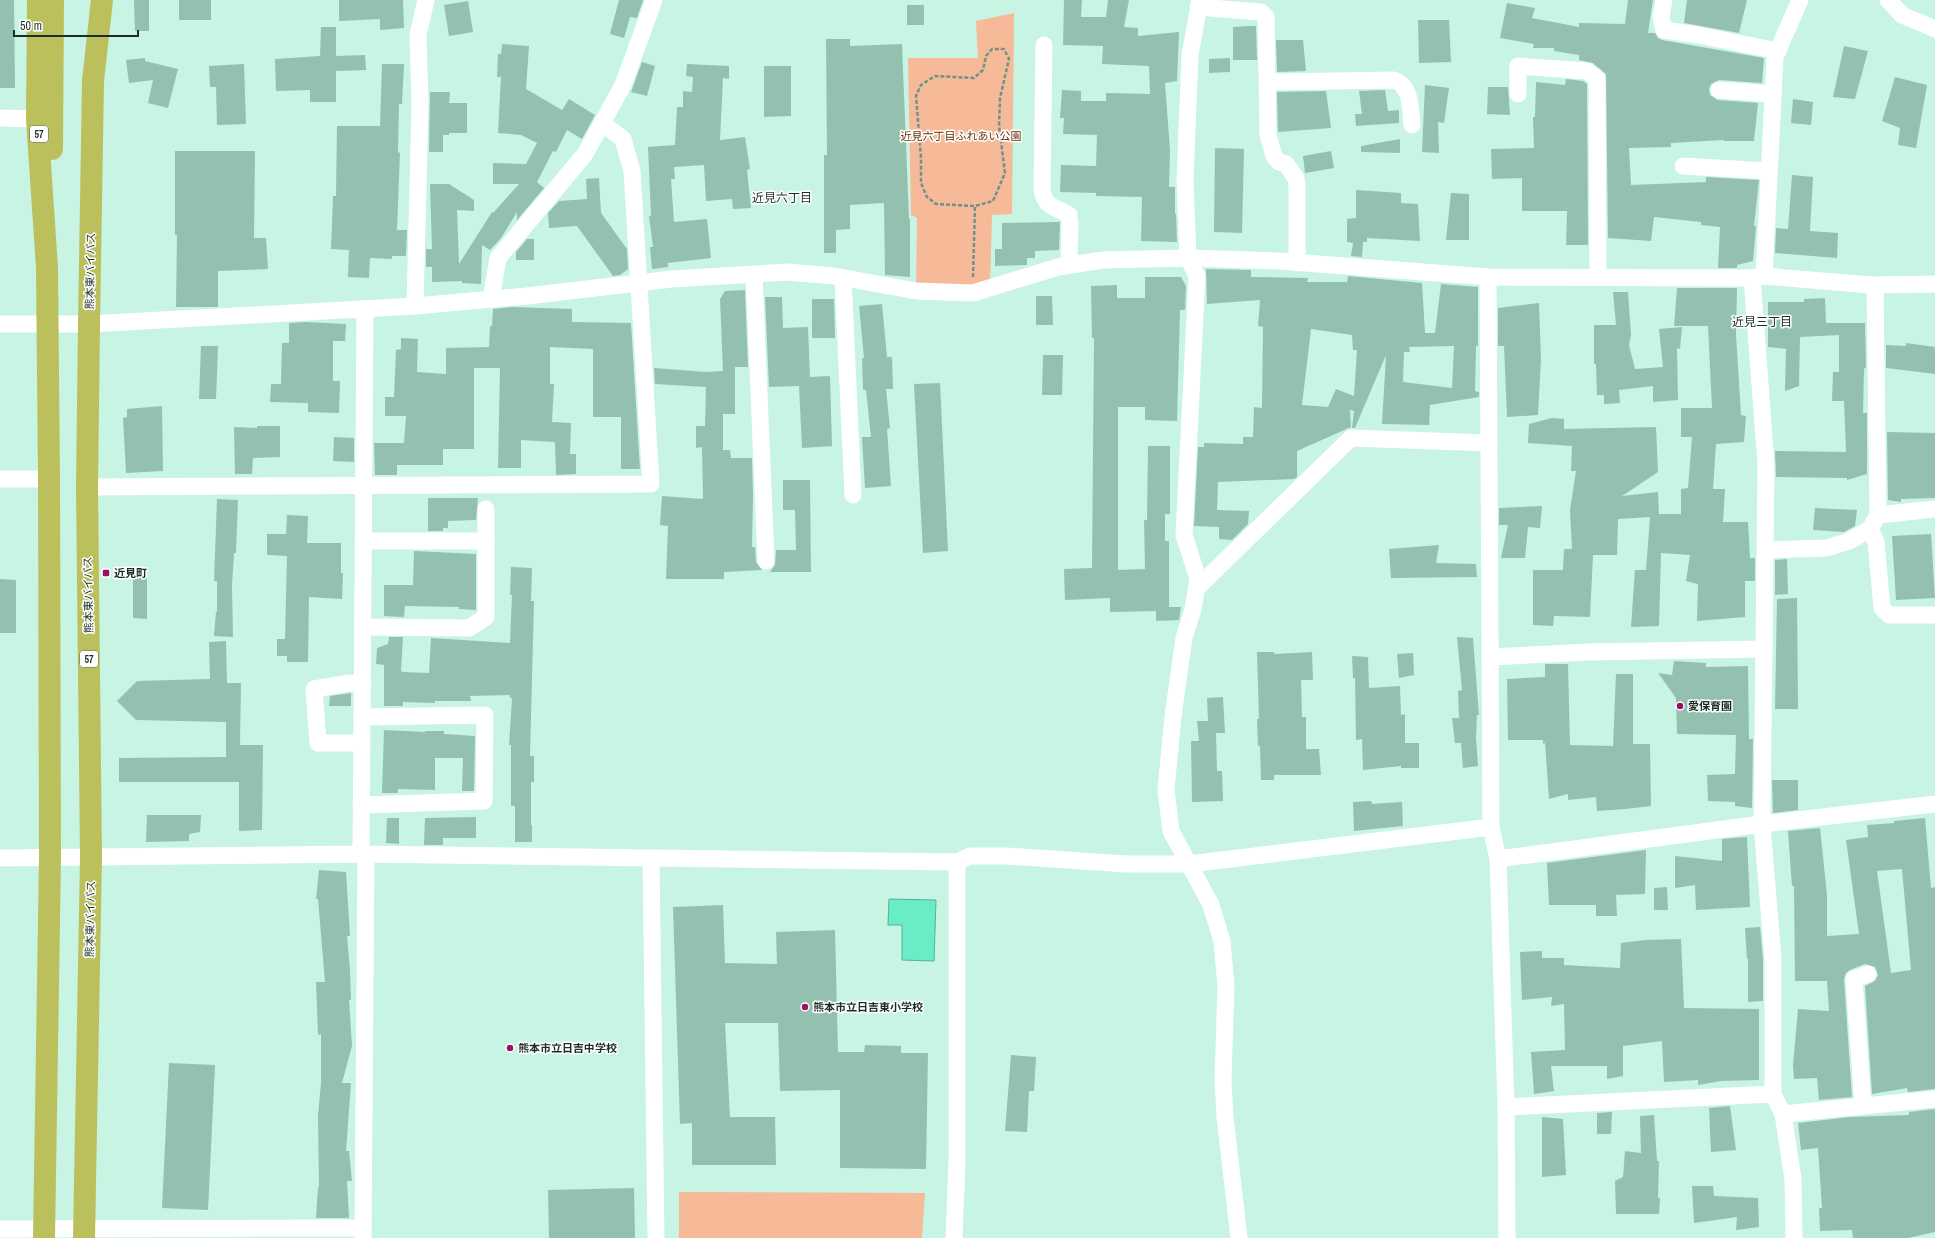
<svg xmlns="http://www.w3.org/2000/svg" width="1935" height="1238" font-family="'Archivo Narrow','Noto Sans JP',sans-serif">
	<rect width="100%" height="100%" fill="#c7f4e3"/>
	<g fill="#f6ba98">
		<path d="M1014 13 1012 214 992 215 990 288 916 291 917 218 911 215 908 58H978L976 21Z"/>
		<path d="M679 1192 925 1193 922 1238H679Z"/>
	</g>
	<path fill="#6aecc6" stroke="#52b396" d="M889 899 936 900 934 961 902 960V925H888Z"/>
	<g fill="#94c0b0" fill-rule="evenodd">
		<path d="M0 0H14L15 88H0Z"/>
		<path d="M134 0H149V31H135Z"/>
		<rect x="179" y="0" width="32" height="20"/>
		<path d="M339 0H403L404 28 380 30V19L339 21Z"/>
		<path d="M619 0H643L637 18 630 17 624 38 610 34Z"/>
		<path d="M1064 0H1082L1081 17H1106L1108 0H1129L1124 27 1138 28V36L1179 32 1177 81 1165 83 1170 150 1169 187H1175V214H1176L1177 242 1141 241 1142 197 1096 196V193L1060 192 1061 165 1096 166 1097 135 1063 134 1064 118H1060L1062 90 1081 91V101H1106V93L1150 94 1149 66 1102 64 1103 46 1063 45Z"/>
		<path d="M1628 0H1653L1648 33H1655L1658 38 1662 40 1764 58 1762 83 1719 80 1711 84 1709 89 1710 95 1718 100 1758 103 1754 141H1724V140L1671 143V147L1629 148 1631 185 1706 182V177L1759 180 1754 226H1756L1753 261 1737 265V268H1718L1720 227 1701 225V222L1654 217 1651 241 1608 238 1606 74 1593 63 1579 60V55L1554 51V48H1533L1534 44 1500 38 1507 3 1535 8 1532 18 1579 27V23L1625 24Z"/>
		<path d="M1687 0H1747L1739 33 1684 23Z"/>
		<path d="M468 1 473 32 449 36 444 5Z"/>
		<rect x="907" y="5" width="17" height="20"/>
		<path d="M1418 20H1449L1451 62 1419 63Z"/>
		<path d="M1250 26H1256L1257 60H1233V27Z"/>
		<path d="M321 27H336V56L365 55 366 70 336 71V102H310V90L276 91 275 59 320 56Z"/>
		<path d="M826 39H850V46L902 44 909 219H910V277L885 275 884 203 850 205V229L836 230V253H824V155H827Z"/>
		<path d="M1276 40H1303L1306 71 1277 72Z"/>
		<path d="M502 44 529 46 526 89 562 110 569 99 595 115 582 139 567 130 556 152 553 151 537 182 544 188 517 220V212L501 238 490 250 482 245 481 284 462 283V281L432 282V267H426V249H432L430 184H449L474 200V211L457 210 459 264 492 212 493 213 519 184H493V163L526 164 537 143 521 135 498 133 501 77H497L498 54H501Z"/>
		<path d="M1844 46 1868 51 1855 99 1833 97Z"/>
		<path d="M145 58V61L178 69 168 108 148 103 153 80 129 83 126 60Z"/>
		<path d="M1230 58V72L1209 73V59Z"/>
		<path d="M642 62 655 66 647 96 631 92Z"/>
		<path d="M244 64 246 124 217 125 216 87H210L209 66Z"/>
		<path d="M382 64H404L402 104H399L398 152 400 153 397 230H407L406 256H392V259L370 258 369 278 348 277 349 250 331 249 333 196H336L337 126H380Z"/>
		<path d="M687 64 729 66V79L723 78 720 140 745 137 750 169 747 170 751 208 733 209 732 199 706 201 704 165 674 167 675 179H671L674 222 707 219 711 258 668 263V267L652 269 650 247H653L649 216H651L648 147 675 145 677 107H683V91L692 92 693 77 686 76Z"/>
		<path d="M764 66H791V116L764 117Z"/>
		<path d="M1895 77 1927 85 1916 148 1898 145 1900 128 1882 121Z"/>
		<path d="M1566 79 1583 81 1587 84 1588 245H1566L1567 211H1522V178L1492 179 1491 149 1534 148 1533 117H1535L1536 82 1565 85Z"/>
		<path d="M1425 85 1449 88 1444 123 1438 122 1439 153 1422 152Z"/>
		<path d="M1488 87H1508L1510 115 1487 114Z"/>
		<path d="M1385 90 1388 111 1399 110V123L1356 126 1355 114H1362L1359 91Z"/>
		<path d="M1326 91 1331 128 1278 132 1277 92Z"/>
		<path d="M430 92H450L449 103H467V133H449V135H443V152H429Z"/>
		<path d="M1793 99 1813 102 1811 125 1791 123Z"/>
		<path d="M1400 139V153L1361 152V146Z"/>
		<path d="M1215 148 1244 149 1242 233 1214 232Z"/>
		<path d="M175 151H255L254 238H266L268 269 218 271V307H176L177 235H175Z"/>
		<path d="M1331 151 1334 168 1305 173 1303 156Z"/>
		<path d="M1792 175 1813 177 1810 231 1838 233 1837 258 1775 253 1776 228 1788 229Z"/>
		<path d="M599 178 601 213 627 249 628 269 620 275 613 276 577 226 549 228 548 213 559 201 587 199 586 179Z"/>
		<path d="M1356 190 1401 193V203L1418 204 1420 241 1367 238V242H1363L1362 257 1351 256 1353 243 1347 242V219L1356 218Z"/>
		<path d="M1451 193 1469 194V240H1446Z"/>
		<path d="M1060 222 1059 250 1035 251V258H1027V265L995 266V249H1002V223Z"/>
		<path d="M527 239H534V260H516V252Z"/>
		<path d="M1206 269 1251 270V277L1308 278 1307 282H1347L1348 276 1422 283 1425 333H1435L1441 284 1478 287V346H1476L1475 391 1479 392V397L1430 405 1429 425 1382 424 1386 355 1355 428H1352L1354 411 1350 410 1351 427 1297 451V477L1294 479 1218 482 1217 510 1249 511 1248 524 1232 540 1219 539V527L1194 526 1198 447H1204V443L1243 444V437H1253L1254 407 1262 408 1263 327 1258 326 1260 300 1207 304ZM1311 329 1352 335 1353 350H1357L1354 396 1336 389 1328 407 1302 405ZM1454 346 1452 388 1403 382 1404 352H1410L1409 347Z"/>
		<path d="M1145 277H1181L1186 286 1185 310H1180L1177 421 1145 420V407H1118V570L1145 569 1144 520H1147L1148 446H1170V514H1165V541H1169V607H1181L1179 620 1156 621V611L1110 612V598L1065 600 1064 569 1092 568 1094 338H1092L1091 286 1117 285V298H1145Z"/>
		<path d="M1677 288H1737L1736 335 1741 415 1746 416 1744 442 1716 444 1713 489H1725L1723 522H1748L1750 558H1755V581H1745V617L1697 621 1698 584 1686 581 1690 555 1661 553 1659 626 1631 627 1635 570H1646L1650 517 1618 519 1617 555H1593L1590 617 1554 616 1553 626 1533 625V570H1563L1564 549H1572L1570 510 1576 471H1571L1572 446 1528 443 1529 424 1552 418 1564 419V429L1656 427 1658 472 1622 496 1658 492 1659 514H1681V489L1688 488 1692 437H1681V408H1712L1708 326H1674Z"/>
		<path d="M745 290 748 367H735V414H723V450H730L731 458H752L753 494 752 547H755L756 562 762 570 724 572V579H666L668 526 660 525 662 496 703 499 702 447 696 448V426H705L706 387 655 384 654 368 706 372 723 371 720 299 725 291Z"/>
		<path d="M1613 292H1628L1631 335 1629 345 1635 369 1663 367 1659 329 1682 327 1680 349 1677 348 1678 400 1653 402V386L1619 390 1620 403 1604 404V395H1597L1596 364H1594V325H1616Z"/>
		<path d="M1036 296H1052L1053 325H1036Z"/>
		<path d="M765 297H782L783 328 808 327 810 377 830 376 832 446 802 448 799 386 769 387Z"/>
		<path d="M1825 298 1826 323H1865L1866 367 1864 369 1863 413H1867V474L1847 480V478L1776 477 1775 451 1846 452 1844 401H1832L1833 372H1839V335L1800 337 1799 386 1785 391 1786 349 1768 347V302H1804V299Z"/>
		<path d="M812 299H834L835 338H812Z"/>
		<path d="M1539 303 1541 358 1538 415 1507 417 1504 346H1498V308Z"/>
		<path d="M882 304 887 357H892L893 389H886L890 428 887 429 891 486 865 488 862 437H871L866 390H863L862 358H864L859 306Z"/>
		<path d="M512 307 572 309V322L631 323 640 469H621V417H593V349L550 347V384H554L552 422 571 423 570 454H576V474L556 475 555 442 521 440V468H498L500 368H474V449H443V465H397V475H375L374 443H404L406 416H385V397H394L396 350 401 349V338L418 339 417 372 446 374V348L489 347 490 326H492L493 309Z"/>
		<path d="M305 322 346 324 345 341H333V381H340L339 413 308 412V403L270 402 271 384H281L282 343H289V323Z"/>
		<path d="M1906 343 1935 347V374L1886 368V345L1906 346Z"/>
		<path d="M201 346H218L216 399H199Z"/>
		<path d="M1043 355H1063L1062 395H1042Z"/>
		<path d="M940 383 948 551 923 553 914 384Z"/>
		<path d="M162 406 163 471 126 473 123 418 127 417V409Z"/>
		<path d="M257 426H280V457L253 458 252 474H235L234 427 257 428Z"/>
		<path d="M1887 432 1935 433V498L1901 499V502L1888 500Z"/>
		<path d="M334 437 354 438V462L333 461Z"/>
		<path d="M783 480H810L811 572H770L775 565 776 550H796L795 510H783Z"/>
		<path d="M428 498H478L476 520 448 521V528H443V531H428Z"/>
		<path d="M217 499 238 500 236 553H234L232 585 233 637 214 636 216 612H217V581H214Z"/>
		<path d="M1542 506 1540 528 1528 527 1525 558H1501L1508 525H1499V508Z"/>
		<path d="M1815 508 1857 510 1855 526 1844 532 1813 530Z"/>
		<path d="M287 515 308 516 307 543H341V573H343L342 599 309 597 308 662H287V656H277V639H285L287 556 267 555V534H286Z"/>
		<path d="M1931 534 1935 598 1896 600 1892 536Z"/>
		<path d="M1439 545 1436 563 1476 564 1477 577 1391 578 1389 549Z"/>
		<path d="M414 551 476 554V610L459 609V607L405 606 404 617 384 616V585H413Z"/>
		<path d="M1787 559 1788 594 1775 595V560Z"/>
		<path d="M511 567 532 568 531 601H534L530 756H534V782H531V825H532V842H515V806H511V745H509L512 698H510V695L470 696 471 701H435V703L403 702V706H384V665L376 664 377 648 388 644 389 637H403L401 671 403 672 429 673 431 638 510 643 512 595H510Z"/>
		<path d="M133 578H147V619L133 618Z"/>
		<path d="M0 579 16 580V633H0Z"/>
		<path d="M1797 598 1798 709H1775L1777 599Z"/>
		<path d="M1457 637 1473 638 1479 715H1477L1476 738 1478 766 1463 768 1461 743H1455L1452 718H1459L1458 691 1462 690Z"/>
		<path d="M226 641 227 683H241L240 745H263L262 830 239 831V782H119V758L226 757V722L136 720 117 701 137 681 210 679 209 642Z"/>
		<path d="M1257 652H1274V654L1312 652 1313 680H1301L1302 717H1306V749H1319L1321 775H1274V780H1261L1260 746H1258L1257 719H1259Z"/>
		<path d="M1413 653 1414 675 1399 678 1397 654Z"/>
		<path d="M1352 656 1368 657 1369 688 1400 686 1401 715 1405 714V743H1419V768H1401V766L1363 770 1362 739 1356 740 1355 678H1353Z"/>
		<path d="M1674 661 1706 663V667L1748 666 1749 739H1753L1752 808 1735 806V802L1708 801 1707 775 1735 774 1736 735 1677 734 1676 698 1658 673 1672 675Z"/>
		<path d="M1545 664H1568L1570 745 1613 746 1616 674H1633V744H1650L1651 806 1625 809 1597 811 1596 797 1568 800V794L1549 799 1545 743 1543 744V740H1508L1507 679 1545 677Z"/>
		<path d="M351 693V706H329L330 696Z"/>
		<path d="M1223 697 1225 733H1216L1217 771H1222L1223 801 1192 802 1191 741H1199L1197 721H1208L1207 698Z"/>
		<path d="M384 730 425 732V731H444V734L475 736 474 791H462L463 758H435V790L398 789V793H382Z"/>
		<path d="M1772 780H1798V810L1773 813Z"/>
		<path d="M1371 801 1372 804 1402 802 1403 826 1354 831 1353 802Z"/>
		<path d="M147 815H201L200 832 189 834V841L146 842Z"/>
		<path d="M476 817V838H443V845H424L425 818Z"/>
		<path d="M387 818H399V844L386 843Z"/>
		<path d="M1925 818 1931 888 1935 887V1089L1908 1092 1907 1088 1872 1094 1865 986 1875 981 1878 975 1875 967 1865 964 1850 970 1846 973 1844 979 1852 1097 1819 1100 1817 1078 1794 1079 1793 1066 1798 1009 1829 1011 1827 981H1795L1794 886H1792L1788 831 1820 828 1827 895V936L1859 934 1846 840 1868 837 1867 825 1894 823V821ZM1902 869 1911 970 1891 973 1877 871Z"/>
		<path d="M1747 837 1750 907 1696 910 1695 885 1675 888V856L1722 861V839Z"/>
		<path d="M1646 850 1645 894 1616 895 1617 916H1596V905H1549L1547 863Z"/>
		<path d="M319 870 346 872 350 936H347L350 970 351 1000H349L352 1046 342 1083H351L346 1151H349L352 1181H347L349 1218H316L318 1187H319L318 1116 321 1083V1034L318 1035 316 982H325L318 899H316Z"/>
		<path d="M1667 887 1668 910H1654V888Z"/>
		<path d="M723 905 725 963 777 964 776 932 835 930 838 1052H864L865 1045 901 1046V1053H928L926 1169 840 1168V1090L780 1091 778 1023H725L730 1117H775L776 1165H692V1123L680 1124 673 907Z"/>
		<path d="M1760 927 1763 959V1001L1748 1002V958L1747 959 1745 928Z"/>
		<path d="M1681 939 1684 1008 1759 1009V1080L1721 1081 1698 1085V1080L1664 1082 1662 1041 1623 1046V1076L1607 1079V1066H1551L1554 1091 1534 1094 1531 1052 1565 1050 1564 1004 1551 1006 1552 997 1522 1000 1520 952 1542 951V958H1564V965L1620 968 1621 943 1645 940Z"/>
		<path d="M1011 1055 1036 1057 1034 1091H1029L1027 1132 1005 1131Z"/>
		<path d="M169 1063 215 1065 208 1210 162 1208Z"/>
		<path d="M1730 1106 1736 1150 1711 1152 1709 1108Z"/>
		<path d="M1935 1109V1232L1908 1238H1853L1852 1230 1820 1231 1819 1208H1822L1818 1148 1801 1150 1798 1123 1850 1117 1909 1115V1112Z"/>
		<path d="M1612 1112 1611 1134H1597V1113Z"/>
		<path d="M1654 1115 1657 1161H1659L1658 1198H1660L1659 1214H1616L1615 1181 1623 1177 1625 1151 1641 1153 1640 1116Z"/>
		<path d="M1542 1117 1563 1119 1566 1175 1542 1177Z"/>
		<path d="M1692 1186H1713L1714 1196 1758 1198 1759 1227 1736 1230 1737 1217 1694 1223Z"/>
		<path d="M634 1188 635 1238H549L548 1190Z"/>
	</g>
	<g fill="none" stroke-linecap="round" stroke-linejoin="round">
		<path stroke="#739287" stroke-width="2.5" stroke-dasharray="4 2" stroke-linecap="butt" d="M973 277 975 206 993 201 1005 173 999 126 1000 98 1009 59 1004 49H992L986 56 983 70 974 78 935 76 921 85 916 96 921 157V183L927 197 936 204 975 206"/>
		<g stroke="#fff" stroke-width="17">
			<path d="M1200 0 1190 55 1185 180 1188 258 1197 276 1184 535 1198 579 1193 609 1184 638 1173 716 1166 790 1171 831 1211 905 1222 941 1226 987 1223 1080 1225 1117 1239 1238"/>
			<path d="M1664 0 1661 17 1664 30 1698 35 1778 51"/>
			<path d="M1888 0 1902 15 1935 29"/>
			<path d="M1198 7 1261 12 1266 17 1268 135 1274 156 1279 162 1286 164 1296 178 1297 187V263"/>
			<path d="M1044 45 1042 189C1045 208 1054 206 1069 215L1070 223 1069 265"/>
			<path d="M1268 82 1394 80C1412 86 1410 109 1412 125"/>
			<path d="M1719 90 1773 94"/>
			<path d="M1518 94V66L1587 71 1597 79 1598 277"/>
			<path d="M0 118 37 119"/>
			<path d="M1683 166 1769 171"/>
			<path d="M754 274 766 561"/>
			<path d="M1764 276 1775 57 1800 0"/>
			<path d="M1488 277 1491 827 1498 859 1506 1107 1507 1238"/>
			<path d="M843 278 853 495"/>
			<path d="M1752 278 1766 464 1762 824 1773 959V1094L1783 1114 1793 1179 1794 1238"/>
			<path d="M491 299 498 258 585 154 623 85 654 0"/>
			<path d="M415 306 420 105 418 35 426 0"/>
			<path d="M0 324H89L415 306 527 296 672 279 787 272 834 276 916 291 973 293 1058 267 1103 260 1188 258 1279 261 1488 277 1752 278 1764 276 1871 285 1935 284"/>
			<path d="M0 479H49"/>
			<path d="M87 487 651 484 632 171 623 139 602 123"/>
			<path d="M1878 515 1935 509"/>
			<path d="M1870 529 1876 542 1882 608 1889 615H1935"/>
			<path d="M486 541V509"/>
			<path d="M1765 550 1827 548 1849 541 1870 529 1878 515 1875 285"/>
			<path d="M1196 589 1351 438 1489 443"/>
			<path d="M364 627 469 628 486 617V541H364"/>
			<path d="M1490 657 1589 652 1764 649"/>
			<path d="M362 743H318L314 689 349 683 363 684"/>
			<path d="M361 805 484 801 485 715 362 717"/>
			<path d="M361 854 365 309"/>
			<path d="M0 858 361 854 957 862 970 856H1007L1126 864H1189L1491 827"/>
			<path d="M651 858 656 1238"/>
			<path d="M1498 859 1762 824 1935 804"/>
			<path d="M1863 1106 1854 979 1868 974"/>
			<path d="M1506 1107 1773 1094"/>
			<path d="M1783 1114 1935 1099"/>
			<path d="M0 1229 363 1228"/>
			<path d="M363 1238 366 854"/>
			<path d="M954 1238 957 1162V862"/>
		</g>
		<g stroke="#bcc05c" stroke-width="22">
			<path d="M38 0 37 119 47 268 49 479 50 857 44 1238"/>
			<path d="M52 149 53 0"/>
			<path d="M84 1238 91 857 87 487 89 324 93 81 102 0"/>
		</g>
	</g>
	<g fill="#9a1163" stroke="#fff" stroke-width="1.5">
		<rect x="102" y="569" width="8" height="8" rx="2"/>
		<circle cx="1680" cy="706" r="4"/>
		<circle cx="805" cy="1007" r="4"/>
		<circle cx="510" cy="1048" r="4"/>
	</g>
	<g text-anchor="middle" stroke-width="3" stroke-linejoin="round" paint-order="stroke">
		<g fill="#fff" stroke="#5f6c68" stroke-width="1">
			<rect x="30" y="126" width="18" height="16" rx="3"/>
			<rect x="80" y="651" width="18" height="16" rx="3"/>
		</g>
		<g font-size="10" font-weight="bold" fill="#1b2d27">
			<text x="39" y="138">57</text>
			<text x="89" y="663">57</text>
		</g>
		<g font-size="11" fill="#672f04" stroke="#fff">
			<text x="961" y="140">近見六丁目ふれあい公園</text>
		</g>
		<g font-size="11" fill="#1b2d27" stroke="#fff">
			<text transform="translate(90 271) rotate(-89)" y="4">熊本東バイパス</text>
			<text transform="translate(88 595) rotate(-91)" y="4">熊本東バイパス</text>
			<text transform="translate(90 919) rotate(-89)" y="4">熊本東バイパス</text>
		</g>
		<g font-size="11" font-weight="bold" fill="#1b2d27" stroke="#fff" text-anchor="start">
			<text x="114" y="577">近見町</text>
			<text x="1688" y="710">愛保育園</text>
			<text x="813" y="1011">熊本市立日吉東小学校</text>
			<text x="518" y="1052">熊本市立日吉中学校</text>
		</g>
		<g font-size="12" fill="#1b2d27" stroke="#fff">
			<text x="782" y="202">近見六丁目</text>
			<text x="1762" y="326">近見三丁目</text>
		</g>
	</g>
	<path d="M14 30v6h124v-6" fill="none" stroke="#1b2d27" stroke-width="2"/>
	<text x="20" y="30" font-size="12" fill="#1b2d27" stroke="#ffffff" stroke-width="3" paint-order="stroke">50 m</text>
</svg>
